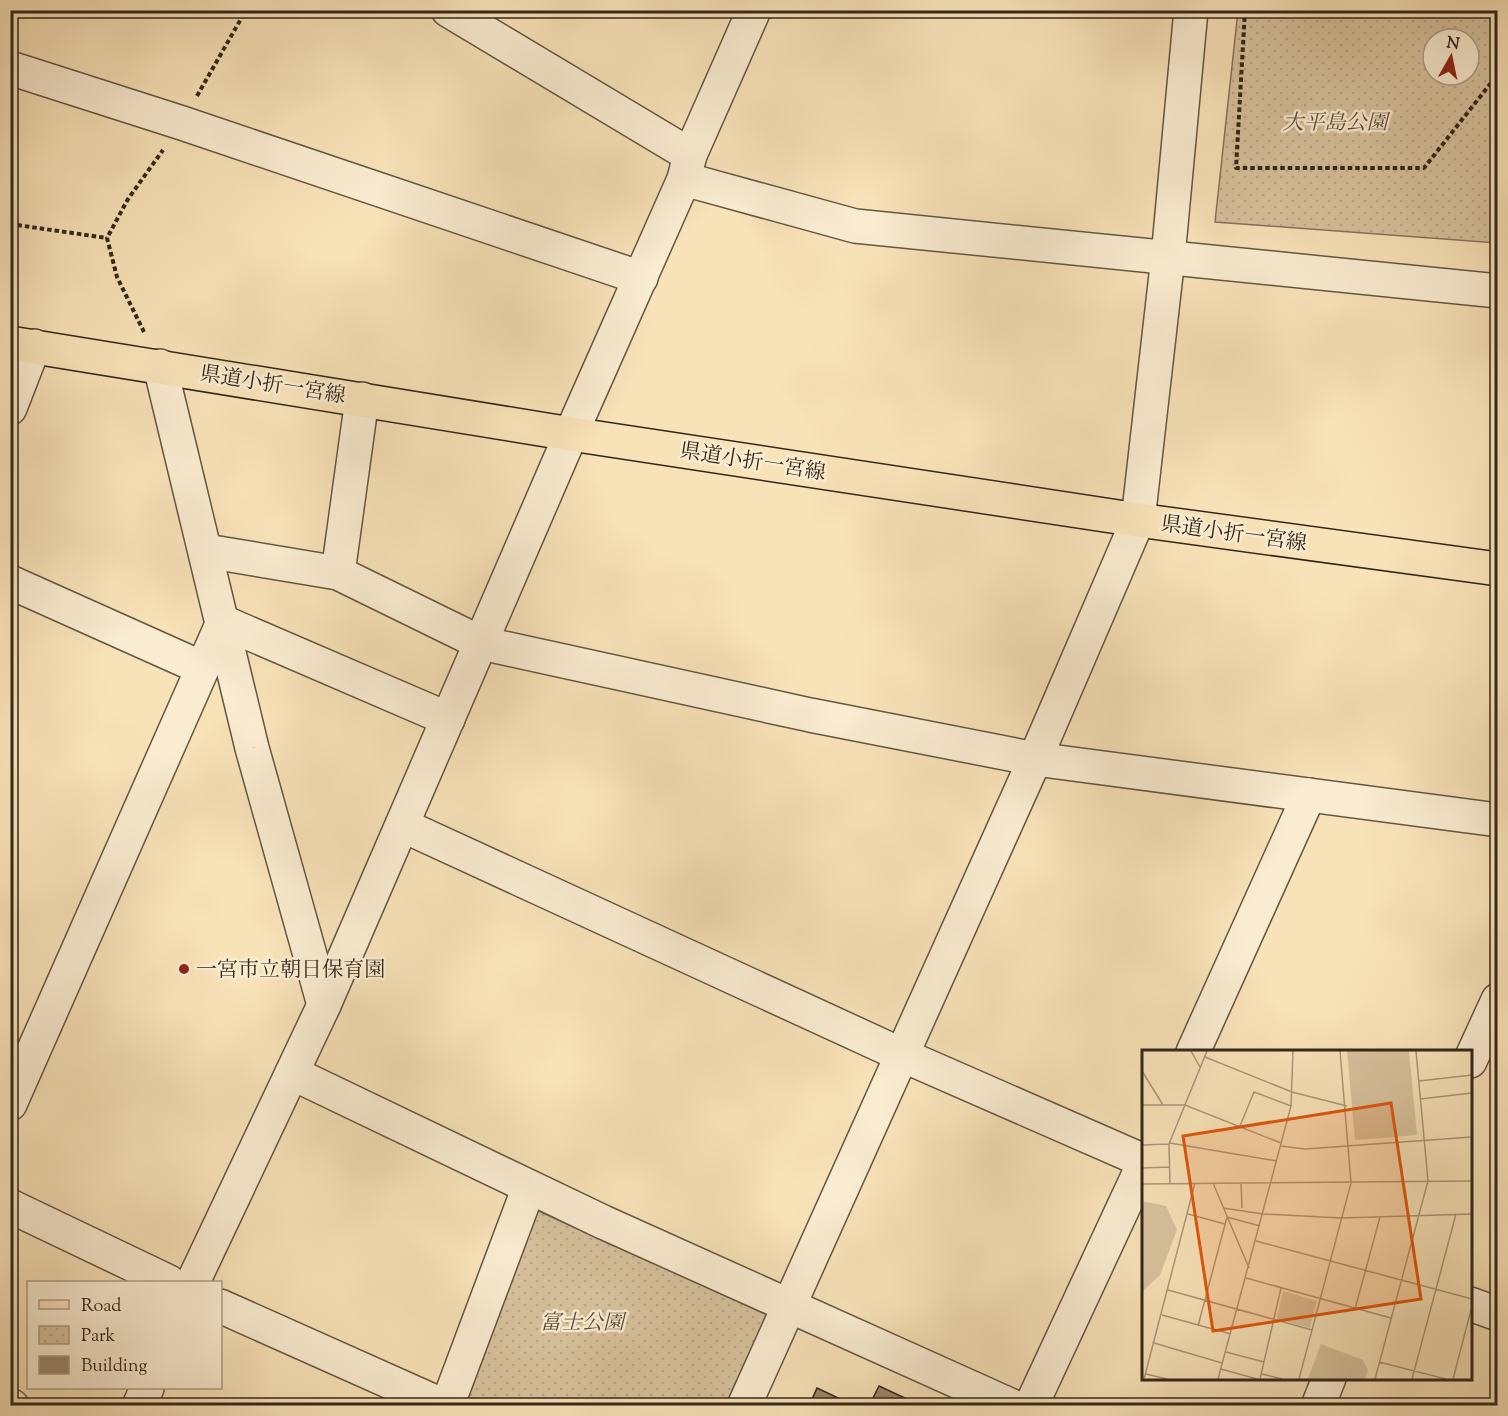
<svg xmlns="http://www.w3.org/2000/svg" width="1508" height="1416" font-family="'Sorts Mill Goudy','Noto Serif JP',serif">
	<defs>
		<pattern id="park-dots" width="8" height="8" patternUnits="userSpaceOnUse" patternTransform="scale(1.5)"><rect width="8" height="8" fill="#d7c29d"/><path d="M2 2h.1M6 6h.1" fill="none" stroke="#b9a787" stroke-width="1.8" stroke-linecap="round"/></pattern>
	</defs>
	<rect width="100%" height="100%" fill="#f8e2b8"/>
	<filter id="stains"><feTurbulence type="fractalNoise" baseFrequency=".00333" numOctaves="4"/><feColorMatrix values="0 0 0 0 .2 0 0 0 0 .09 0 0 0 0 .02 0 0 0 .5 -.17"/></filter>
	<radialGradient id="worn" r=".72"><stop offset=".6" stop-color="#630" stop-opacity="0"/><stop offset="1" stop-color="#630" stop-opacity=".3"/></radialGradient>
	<g fill="url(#park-dots)" stroke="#86745c" stroke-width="1.5" fill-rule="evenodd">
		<path d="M1238 11H1497V243L1215 222ZM1433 39H1469V75H1433Z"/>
		<path d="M534 1209 768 1315 729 1405 481 1406 465 1398Z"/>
	</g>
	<g fill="#9a886c" stroke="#34271a" stroke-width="1.5">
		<path d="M879 1386 922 1406H869Z"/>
		<path d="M817 1388 855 1406H809Z"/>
	</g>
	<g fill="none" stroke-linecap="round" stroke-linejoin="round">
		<defs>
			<g id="minor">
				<path d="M448 10 690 155"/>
				<path d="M10 68 182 123 641 278"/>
				<path d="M684 179 855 226 1498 291"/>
				<path d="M160 366 252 748 324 1005"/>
				<path d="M10 408 34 346"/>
				<path d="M206 551 338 573 481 643 810 715 1035 759 1498 820"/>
				<path d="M338 573 362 399"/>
				<path d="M10 582 202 668"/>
				<path d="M402 825 902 1055 1144 1161"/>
				<path d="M1193 1052 1309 795"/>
				<path d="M1470 1061 1498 1000"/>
				<path d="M292 1073 603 1222 1012 1406"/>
				<path d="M10 1104 223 622 448 719"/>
				<path d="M10 1206 169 1282"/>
				<path d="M193 1282 324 1005 571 434 684 179 690 155 754 10"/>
				<path d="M1470 1304 1498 1314"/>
				<path d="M220 1306 444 1406"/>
				<path d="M10 1405 12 1406"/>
				<path d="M139 1406 147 1388"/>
				<path d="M447 1406 529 1187"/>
				<path d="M744 1406 1035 759 1138 520 1168 257 1191 10"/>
				<path d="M1031 1406 1144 1163"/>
				<path d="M1318 1406 1329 1378"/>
			</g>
			<path id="major" d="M10 343 571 434 1138 520 1498 569"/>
		</defs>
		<use href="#minor" stroke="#655642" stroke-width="36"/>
		<use href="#major" stroke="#34271a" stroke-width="36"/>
		<g stroke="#34271a" stroke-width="4" stroke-dasharray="4.5 3" stroke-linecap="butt">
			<path d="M1245 10 1236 168H1424L1498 74"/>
			<path d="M197 96 246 10"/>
			<path d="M10 224 107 238"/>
			<path d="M144 332 117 277 107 238 128 199 163 150"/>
		</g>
		<use href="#minor" stroke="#faecd1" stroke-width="33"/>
		<use href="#major" stroke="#f8e2b8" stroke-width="33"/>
	</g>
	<circle fill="#8f2418" stroke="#faecd1" stroke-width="2" cx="184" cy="969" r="6"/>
	<g text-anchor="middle" stroke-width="5" stroke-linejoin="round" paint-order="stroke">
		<g font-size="21" font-style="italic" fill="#5d4e3b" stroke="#faecd1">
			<text x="1335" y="129">大平島公園</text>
			<text x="582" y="1329">富士公園</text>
		</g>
		<g font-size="21" fill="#34271a" stroke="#faecd1">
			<text transform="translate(273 384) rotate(9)" y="7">県道小折一宮線</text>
			<text transform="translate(753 461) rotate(9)" y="7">県道小折一宮線</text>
			<text transform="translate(1234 533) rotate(8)" y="7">県道小折一宮線</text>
		</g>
		<g font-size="21" fill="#34271a" stroke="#faecd1" text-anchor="start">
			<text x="196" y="976">一宮市立朝日保育園</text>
		</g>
	</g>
	<g transform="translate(1142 1050)">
		<rect width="330" height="330" fill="#f8e2b8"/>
		<path d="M0 151 24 156 35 180 18 225 0 242ZM179 294 221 310 226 320 223 329H166Z" fill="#d7c29d"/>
		<path d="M205 1H267L275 85 213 90ZM141 241 175 251 168 278 135 269Z" fill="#d7c29d"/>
		<path fill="none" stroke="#aa9779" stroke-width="1.5" d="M49 1 58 17M63 7 150 42 205 56M0 21 21 55M277 31 330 25M278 49 330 43M0 55H43L139 93M98 76 112 42 149 56M28 93 135 111M0 95 27 94M139 96 163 99 330 87M0 118 27 117M71 133 107 218M99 133 100 158M0 134 330 131M28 134 27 94 65 1M81 158 121 164 200 168 330 164M46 164 83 174M114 191 330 249M104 228 249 268M26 240 170 280M213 259 238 167M20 265 89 284M56 276 85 167 118 176M12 293 80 313M84 302 122 312M237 312 304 329M79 319 115 329M4 324 25 329M120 324 140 329M2 329 53 133M76 329 149 56 151 1M118 329 139 238M157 329 209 133 198 1M233 329 286 131 274 1M270 329 314 164M311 329 330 256"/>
		<path fill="#df560d" fill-opacity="0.15" stroke="#df560d" stroke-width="3" d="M249 53 279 249 71 281 41 86Z"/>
		<rect width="330" height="330" fill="none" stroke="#34271a" stroke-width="3"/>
	</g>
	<rect width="1508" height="1416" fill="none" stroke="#f8e2b8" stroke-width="36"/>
	<rect x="12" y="12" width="1484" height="1392" fill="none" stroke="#34271a" stroke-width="3"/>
	<rect x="18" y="18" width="1472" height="1380" fill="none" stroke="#34271a" stroke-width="1.5"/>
	<rect x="27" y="1281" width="195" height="108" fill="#faecd1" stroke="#ab9d88" stroke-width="1.5"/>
	<rect x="39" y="1300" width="30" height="9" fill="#f8e2b8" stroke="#ab9d88" stroke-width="1.5"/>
	<text x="81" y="1311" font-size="18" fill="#34271a">Road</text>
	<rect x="39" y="1326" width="30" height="18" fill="url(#park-dots)" stroke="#ab9d88" stroke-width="1.5"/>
	<text x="81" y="1341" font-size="18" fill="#34271a">Park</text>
	<rect x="39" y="1356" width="30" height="18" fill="#9a886c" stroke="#ab9d88" stroke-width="1.5"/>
	<text x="81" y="1371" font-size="18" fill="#34271a">Building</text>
	<g transform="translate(1451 57) rotate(9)"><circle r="28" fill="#faecd1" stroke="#ab9d88" stroke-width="1.5"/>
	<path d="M0-4.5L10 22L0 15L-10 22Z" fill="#8f2418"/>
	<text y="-9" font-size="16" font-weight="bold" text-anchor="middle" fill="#34271a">N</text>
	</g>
	<rect width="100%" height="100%" filter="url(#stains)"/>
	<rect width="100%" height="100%" fill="url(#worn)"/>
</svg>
